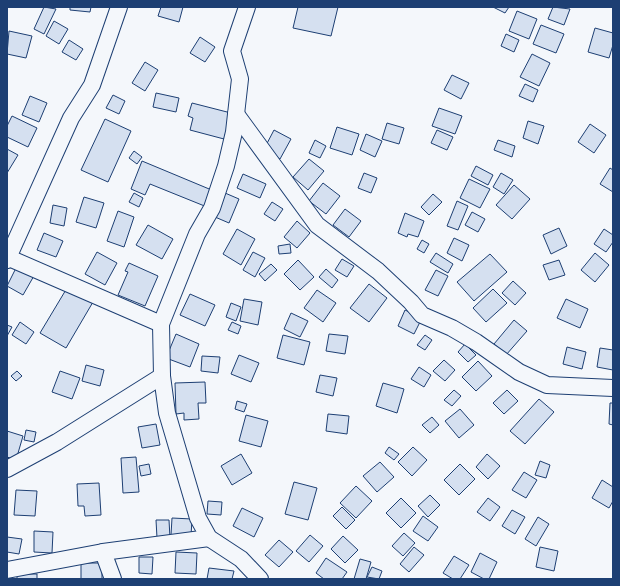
<svg xmlns="http://www.w3.org/2000/svg" width="620" height="586" font-family="'Noto Serif',serif">
	<rect width="100%" height="100%" fill="#f4f7fb"/>
	<g fill="#d5e0f0" stroke="#1d3f73">
		<path d="M44 7 56 9 44 34 34 29Z"/>
		<path d="M70 7H91L90 12 70 10Z"/>
		<path d="M161 7H183L179 22 158 16Z"/>
		<path d="M298 7H338L331 36 293 28Z"/>
		<path d="M493 7H509L505 13Z"/>
		<path d="M553 7 570 9 564 25 548 19Z"/>
		<path d="M517 11 537 19 529 39 509 31Z"/>
		<path d="M54 21 68 29 59 44 46 36Z"/>
		<path d="M541 25 564 34 556 53 533 44Z"/>
		<path d="M595 28 613 33V45L609 58 588 52Z"/>
		<path d="M9 31 32 36 26 58 7 54Z"/>
		<path d="M506 34 519 40 514 52 501 46Z"/>
		<path d="M200 37 215 47 205 62 190 53Z"/>
		<path d="M69 40 83 49 76 60 62 52Z"/>
		<path d="M532 54 550 63 539 86 520 77Z"/>
		<path d="M145 62 158 70 145 91 132 83Z"/>
		<path d="M452 75 469 83 461 99 444 90Z"/>
		<path d="M525 84 538 90 533 102 519 96Z"/>
		<path d="M156 93 179 98 176 112 153 107Z"/>
		<path d="M113 95 125 101 119 114 106 108Z"/>
		<path d="M30 96 47 103 39 122 22 115Z"/>
		<path d="M192 103 231 113 224 139 190 130 193 118 188 116Z"/>
		<path d="M439 108 462 116 455 134 432 126Z"/>
		<path d="M12 116 37 128 28 147 7 137V126Z"/>
		<path d="M105 119 131 131 108 182 81 170Z"/>
		<path d="M528 121 544 126 538 144 523 138Z"/>
		<path d="M387 123 404 128 399 144 382 139Z"/>
		<path d="M590 124 606 135 594 153 578 142Z"/>
		<path d="M337 127 359 134 352 155 330 148Z"/>
		<path d="M274 130 291 139 280 159 263 151Z"/>
		<path d="M437 130 453 137 447 150 431 143Z"/>
		<path d="M366 134 382 141 375 157 360 150Z"/>
		<path d="M315 140 326 146 320 158 309 153Z"/>
		<path d="M498 140 515 146 512 157 494 150Z"/>
		<path d="M7 149 18 155 7 173Z"/>
		<path d="M134 151 142 157 137 164 129 158Z"/>
		<path d="M309 159 324 171 308 190 293 177Z"/>
		<path d="M142 161 214 191 207 207 150 184 145 195 131 189Z"/>
		<path d="M476 166 493 175 488 185 471 176Z"/>
		<path d="M610 168 613 170V192L600 184Z"/>
		<path d="M364 173 377 178 371 193 358 188Z"/>
		<path d="M501 173 513 180 504 194 493 187Z"/>
		<path d="M243 174 266 184 260 198 237 188Z"/>
		<path d="M469 179 490 189 480 208 460 198Z"/>
		<path d="M323 183 340 196 326 214 309 201Z"/>
		<path d="M514 185 530 199 512 219 496 205Z"/>
		<path d="M134 193 143 198 139 207 129 202Z"/>
		<path d="M225 193 239 199 229 223 215 217Z"/>
		<path d="M433 194 442 202 429 215 421 207Z"/>
		<path d="M84 197 104 203 96 228 76 222Z"/>
		<path d="M457 201 468 206 458 230 447 226Z"/>
		<path d="M272 202 283 209 275 221 264 214Z"/>
		<path d="M53 205 67 208 64 226 50 223Z"/>
		<path d="M345 209 361 221 349 237 333 225Z"/>
		<path d="M118 211 134 217 124 247 107 241Z"/>
		<path d="M472 212 485 219 478 232 465 225Z"/>
		<path d="M405 213 424 221 418 237 408 234 407 237 398 233Z"/>
		<path d="M297 221 310 233 297 248 284 237Z"/>
		<path d="M148 225 173 239 162 259 136 245Z"/>
		<path d="M559 228 567 246 551 254 543 235Z"/>
		<path d="M237 229 255 239 241 265 223 254Z"/>
		<path d="M604 229 613 235V242L606 252 594 244Z"/>
		<path d="M44 233 63 241 56 257 37 250Z"/>
		<path d="M454 238 469 245 462 261 447 253Z"/>
		<path d="M422 240 429 244 424 253 417 249Z"/>
		<path d="M290 244 291 253 279 254 278 246Z"/>
		<path d="M97 252 117 263 105 285 85 274Z"/>
		<path d="M253 252 265 258 255 277 243 270Z"/>
		<path d="M436 253 453 264 448 273 430 262Z"/>
		<path d="M595 253 609 265 595 282 581 270Z"/>
		<path d="M490 254 507 272 474 301 457 282Z"/>
		<path d="M342 259 354 266 347 277 335 270Z"/>
		<path d="M298 260 314 277 300 290 284 274Z"/>
		<path d="M559 260 565 275 549 280 543 265Z"/>
		<path d="M129 263 158 276 145 306 118 295 128 272 125 271Z"/>
		<path d="M18 264 35 274 23 295 7 286Z"/>
		<path d="M271 264 277 270 265 281 259 274Z"/>
		<path d="M326 269 338 280 332 288 319 277Z"/>
		<path d="M436 270 448 276 438 296 425 290Z"/>
		<path d="M513 281 526 293 515 305 502 293Z"/>
		<path d="M369 284 387 298 369 322 350 308Z"/>
		<path d="M67 288 93 302 66 348 40 333Z"/>
		<path d="M493 289 507 303 486 322 473 308Z"/>
		<path d="M317 290 336 303 323 322 304 308Z"/>
		<path d="M190 294 215 305 205 326 180 315Z"/>
		<path d="M244 299 262 302 258 325 240 321Z"/>
		<path d="M566 299 588 309 580 328 557 318Z"/>
		<path d="M231 303 241 307 236 321 226 317Z"/>
		<path d="M405 310 422 318 414 334 398 326Z"/>
		<path d="M291 313 308 321 300 337 284 329Z"/>
		<path d="M514 320 527 331 506 355 494 344Z"/>
		<path d="M20 322 34 332 26 344 12 335Z"/>
		<path d="M232 322 241 326 238 334 228 330Z"/>
		<path d="M7 325 12 327 7 336Z"/>
		<path d="M176 334 199 344 190 367 166 358Z"/>
		<path d="M329 334 348 336 345 354 326 351Z"/>
		<path d="M283 335 310 342 304 365 277 358Z"/>
		<path d="M425 335 432 340 425 350 417 345Z"/>
		<path d="M465 344 476 355 468 362 458 352Z"/>
		<path d="M567 347 586 352 582 369 563 364Z"/>
		<path d="M600 348 613 350V370L597 367Z"/>
		<path d="M239 355 259 363 251 382 231 374Z"/>
		<path d="M202 356 220 357 218 373 201 371Z"/>
		<path d="M444 360 455 370 445 381 433 371Z"/>
		<path d="M478 361 492 376 476 391 462 377Z"/>
		<path d="M86 365 104 370 100 386 82 381Z"/>
		<path d="M419 367 431 375 424 387 411 379Z"/>
		<path d="M17 371 22 376 16 381 11 376Z"/>
		<path d="M60 371 80 378 72 399 52 392Z"/>
		<path d="M320 375 337 378 333 396 316 392Z"/>
		<path d="M205 382 206 403H198L199 419 184 420V413L176 414 175 383Z"/>
		<path d="M383 383 404 389 397 413 376 406Z"/>
		<path d="M454 390 461 396 452 406 444 400Z"/>
		<path d="M507 390 518 401 504 414 493 403Z"/>
		<path d="M539 399 554 412 525 444 510 431Z"/>
		<path d="M237 401 247 404 244 412 235 409Z"/>
		<path d="M610 403H613V425L609 424Z"/>
		<path d="M460 409 474 425 459 438 445 421Z"/>
		<path d="M328 414 349 416 347 434 326 431Z"/>
		<path d="M246 415 268 421 261 447 239 441Z"/>
		<path d="M432 417 439 425 430 433 422 425Z"/>
		<path d="M156 424 160 445 142 448 138 427Z"/>
		<path d="M26 430 36 432 34 442 24 440Z"/>
		<path d="M7 431 23 436 16 460 7 457Z"/>
		<path d="M389 447 399 454 394 460 385 453Z"/>
		<path d="M413 447 427 460 412 476 398 462Z"/>
		<path d="M241 454 252 473 232 485 221 466Z"/>
		<path d="M487 454 500 466 488 479 476 467Z"/>
		<path d="M136 457 139 492 123 493 121 458Z"/>
		<path d="M540 461 550 465 546 478 535 475Z"/>
		<path d="M380 462 394 477 377 492 363 476Z"/>
		<path d="M149 464 151 474 141 476 139 466Z"/>
		<path d="M460 464 475 479 459 495 444 480Z"/>
		<path d="M524 472 537 480 526 498 512 490Z"/>
		<path d="M602 480 613 487V501L609 508 592 498Z"/>
		<path d="M294 482 317 488 308 520 285 514Z"/>
		<path d="M99 483 101 515 85 516 84 506H78L77 484Z"/>
		<path d="M356 486 372 501 356 518 340 503Z"/>
		<path d="M16 490 37 491 35 516 14 515Z"/>
		<path d="M430 495 440 505 428 517 418 506Z"/>
		<path d="M401 498 416 513 401 528 386 513Z"/>
		<path d="M488 498 500 507 490 521 477 512Z"/>
		<path d="M208 501 222 502 221 515 207 514Z"/>
		<path d="M342 507 355 520 346 529 333 516Z"/>
		<path d="M242 508 263 518 254 537 233 526Z"/>
		<path d="M512 510 525 517 515 534 502 526Z"/>
		<path d="M423 516 438 527 428 541 413 531Z"/>
		<path d="M538 517 549 524 536 546 525 539Z"/>
		<path d="M172 518 192 519 191 536 171 535Z"/>
		<path d="M156 520H169L170 538H157Z"/>
		<path d="M34 531 53 532 52 553 34 552Z"/>
		<path d="M404 533 415 543 403 556 392 546Z"/>
		<path d="M310 535 323 546 309 562 296 551Z"/>
		<path d="M343 536 358 550 345 563 331 549Z"/>
		<path d="M7 537 22 539 19 554 7 552Z"/>
		<path d="M279 540 293 552 279 567 265 555Z"/>
		<path d="M414 547 424 555 409 572 400 564Z"/>
		<path d="M540 547 558 551 554 571 536 567Z"/>
		<path d="M176 552 197 553 196 574 175 573Z"/>
		<path d="M480 553 497 562 489 579H484L471 572Z"/>
		<path d="M454 556 469 565 460 579H453L443 573Z"/>
		<path d="M139 557H153L152 574 139 573Z"/>
		<path d="M326 558 347 572 342 579H324L316 573Z"/>
		<path d="M360 559 371 562 366 579H354Z"/>
		<rect x="81" y="563" width="21" height="16"/>
		<path d="M372 567 382 571 379 579 367 577Z"/>
		<path d="M209 568 234 571 232 579H207Z"/>
		<rect x="17" y="574" width="20" height="5"/>
	</g>
	<g fill="none" stroke-linecap="round" stroke-linejoin="round">
		<defs>
			<g id="street">
				<path d="M247 7 232 51 240 79 234 132 226 166 212 208 197 234 161 324 162 376 167 413 198 518 209 538 241 559 260 579"/>
				<path d="M236 114 317 225 378 271 411 302 422 315 452 328 476 342 519 372 547 385 613 388"/>
				<path d="M9 258 161 324"/>
				<path d="M7 260 71 118 92 85 119 7"/>
				<path d="M7 469 57 442 162 376"/>
				<path d="M103 552 113 579"/>
				<path d="M7 570 103 552 209 538"/>
			</g>
		</defs>
		<use href="#street" stroke="#1d3f73" stroke-width="18"/>
		<use href="#street" stroke="#f4f7fb" stroke-width="16"/>
	</g>
	<rect width="620" height="586" fill="none" stroke="#1d3f73" stroke-width="16"/>
</svg>
